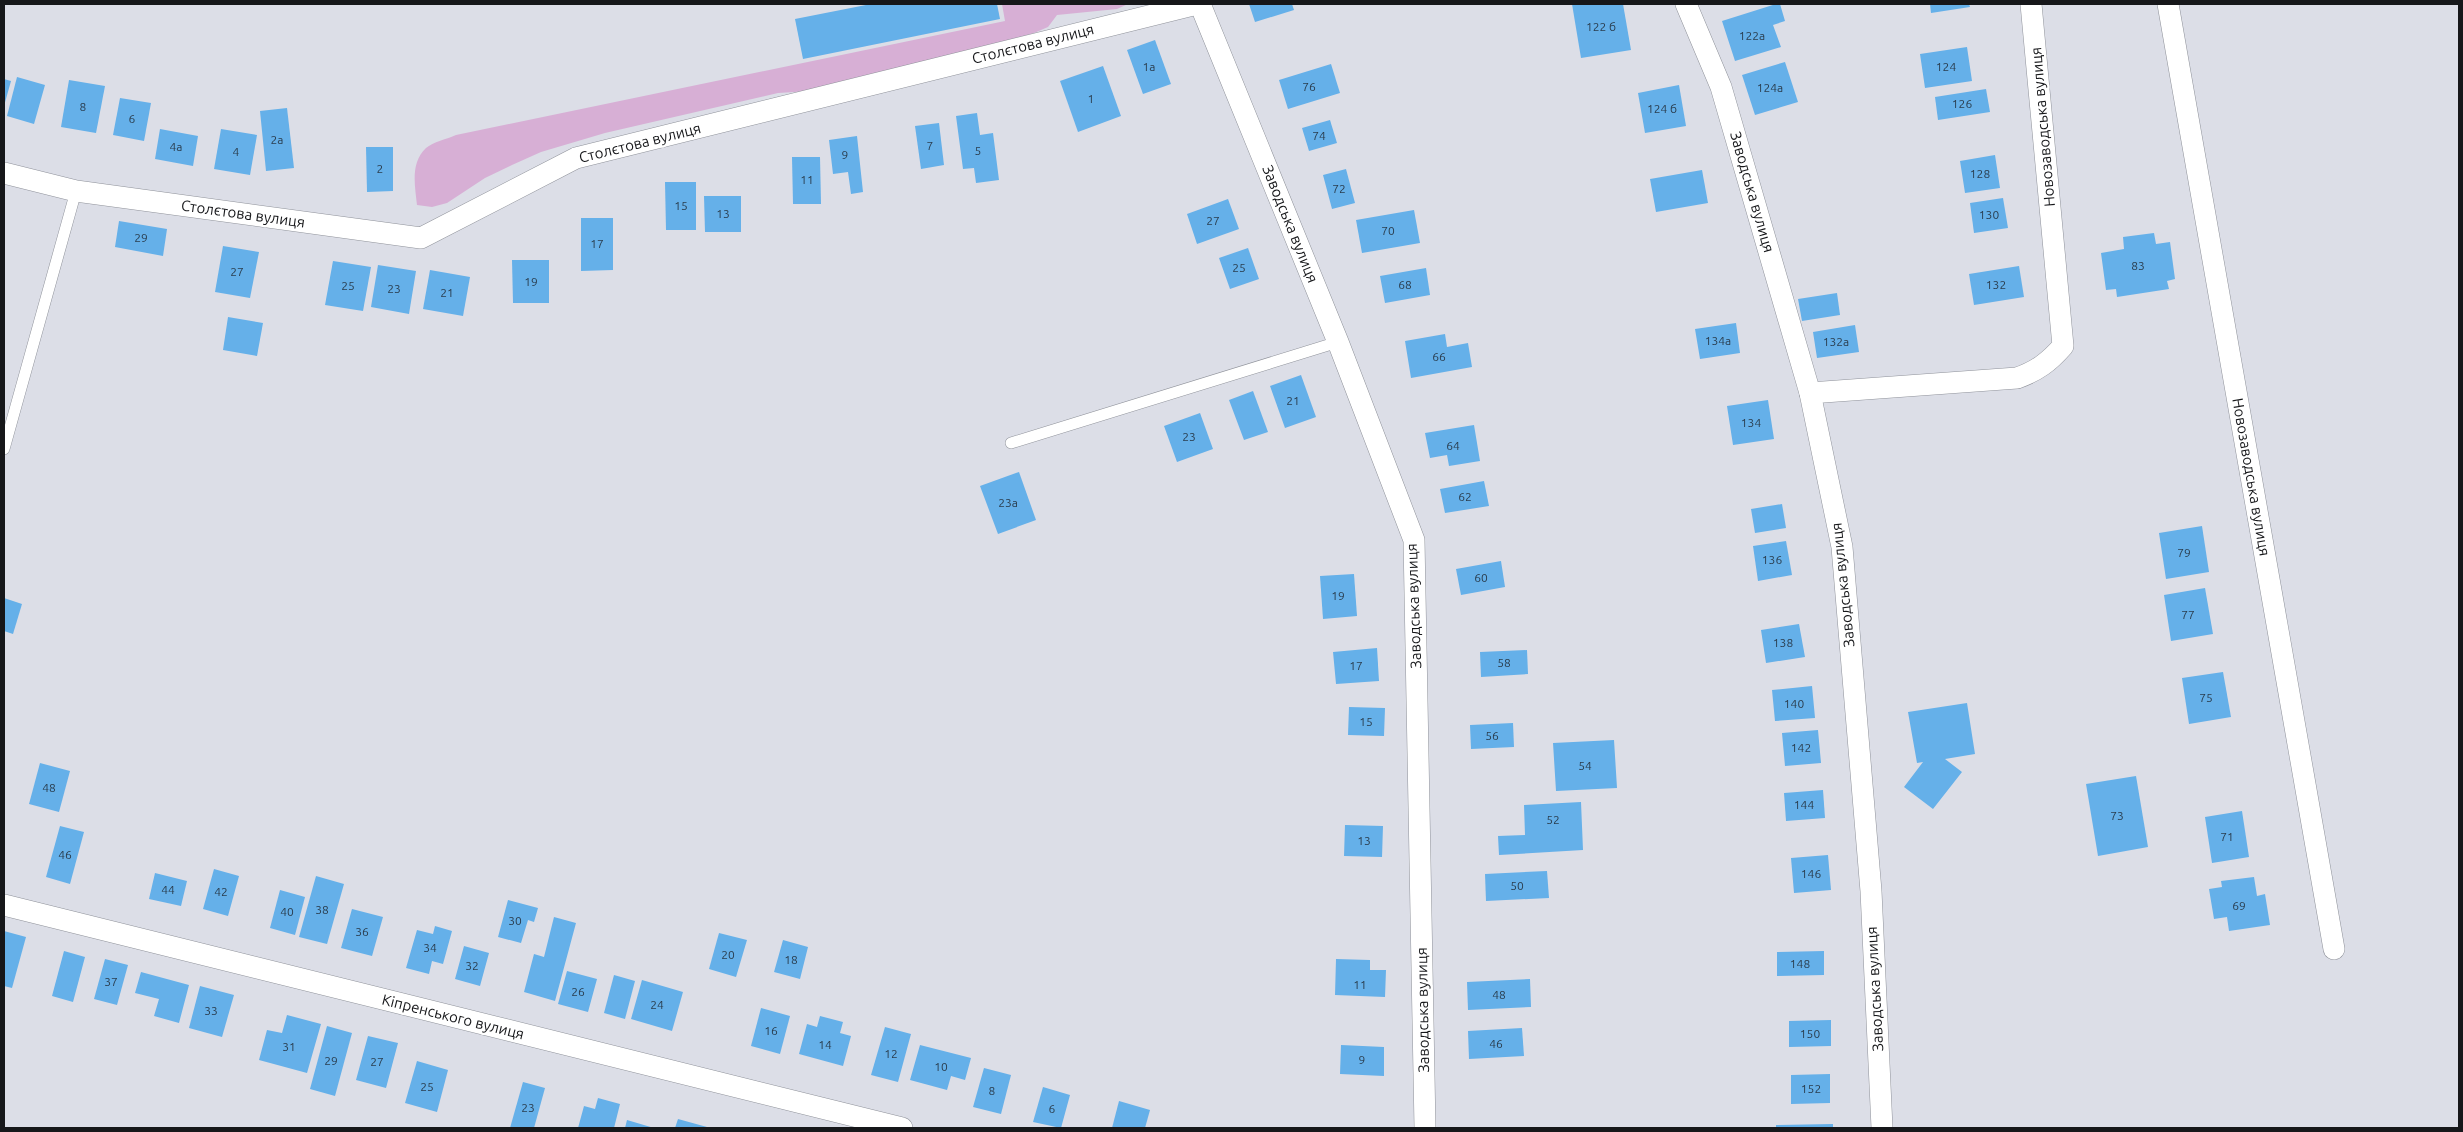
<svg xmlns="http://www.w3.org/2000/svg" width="2463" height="1132" font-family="Ubuntu,sans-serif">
	<rect width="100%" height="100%" fill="#dcdee7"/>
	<path fill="#d7afd5" d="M1002 4H1128L1117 9 1057 15 1048 27 1034 33 870 80 826 90 778 93 605 133 541 152 512 165 485 178 447 203 432 207 417 205C415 186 410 163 426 148 433 142 447 139 456 135L1005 21Z"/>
	<g fill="#65b0e9">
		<path d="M871 4H997L1000 19 803 59 795 19Z"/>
		<path d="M1249 4H1292L1294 10 1255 22Z"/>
		<path d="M1572 4H1623L1631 50 1581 58Z"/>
		<path d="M1776 4H1780L1785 21 1773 25 1781 47 1735 61 1722 21Z"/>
		<path d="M1930 4H1969L1970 7 1931 13Z"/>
		<path d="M1155 40 1171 84 1143 94 1127 50Z"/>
		<path d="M1967 47 1972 81 1925 88 1920 54Z"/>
		<path d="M1785 62 1798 102 1755 115 1742 75Z"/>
		<path d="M1331 64 1340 93 1288 109 1279 80Z"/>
		<path d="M1103 66 1121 116 1078 132 1060 81Z"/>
		<path d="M17 77 45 85 34 124 7 116Z"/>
		<path d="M4 79 11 81 4 106Z"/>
		<path d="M69 80 105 86 96 133 61 127Z"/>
		<path d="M1679 85 1686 126 1645 133 1638 93Z"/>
		<path d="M1986 89 1990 112 1938 120 1935 97Z"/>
		<path d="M120 98 151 103 144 141 113 135Z"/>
		<path d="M287 108 294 168 266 171 260 111Z"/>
		<path d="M977 113 980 135 993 133 999 180 976 183 974 168 963 169 956 116Z"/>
		<path d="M1330 120 1337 143 1309 151 1302 128Z"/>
		<path d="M939 123 944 165 921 169 915 126Z"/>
		<path d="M160 129 198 136 193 166 155 159Z"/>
		<path d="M221 129 257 135 250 175 214 169Z"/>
		<path d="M857 136 863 192 851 194 848 172 833 174 829 140Z"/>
		<path d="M366 147H393V191L367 192Z"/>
		<path d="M1995 155 2000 188 1965 193 1960 161Z"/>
		<path d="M792 157H820L821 204H793Z"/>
		<path d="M1346 169 1355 203 1332 209 1323 175Z"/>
		<path d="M1702 170 1708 203 1656 212 1650 179Z"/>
		<path d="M665 182H696V230H666Z"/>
		<path d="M704 196H741V232H705Z"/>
		<path d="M2003 198 2008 228 1974 233 1970 203Z"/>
		<path d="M1228 199 1239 229 1197 244 1187 214Z"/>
		<path d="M1414 210 1420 243 1362 253 1356 220Z"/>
		<path d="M581 218H613V270L581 271Z"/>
		<path d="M119 221 167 229 163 256 115 247Z"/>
		<path d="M2154 233 2156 244 2170 242 2175 279 2167 281 2169 289 2117 297 2116 289 2106 290 2101 253 2124 249 2123 237Z"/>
		<path d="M223 246 259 252 250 298 215 292Z"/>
		<path d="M1248 248 1259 279 1230 289 1219 258Z"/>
		<path d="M512 260H549V303H513Z"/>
		<path d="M333 261 371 267 363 311 325 305Z"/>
		<path d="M378 265 416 271 409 314 371 307Z"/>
		<path d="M2019 266 2024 297 1974 305 1969 274Z"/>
		<path d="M1426 268 1430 295 1385 303 1380 276Z"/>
		<path d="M430 270 470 277 463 316 423 309Z"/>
		<path d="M1837 293 1840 315 1802 321 1798 299Z"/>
		<path d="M228 317 263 323 257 356 223 350Z"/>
		<path d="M1736 323 1740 353 1700 359 1695 329Z"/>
		<path d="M1855 325 1859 352 1817 358 1813 332Z"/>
		<path d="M1445 334 1447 347 1468 343 1472 367 1411 378 1405 341Z"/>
		<path d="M1301 375 1316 417 1285 428 1270 386Z"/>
		<path d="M1253 391 1268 432 1244 440 1229 400Z"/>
		<path d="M1768 400 1774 439 1733 445 1727 406Z"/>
		<path d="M1200 413 1213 449 1177 462 1164 426Z"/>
		<path d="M1474 425 1480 461 1449 466 1447 455 1430 458 1425 433Z"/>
		<path d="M1019 472 1036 520 998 534 980 486Z"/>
		<path d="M1484 481 1489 506 1445 513 1440 489Z"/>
		<path d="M1782 504 1786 528 1755 533 1751 509Z"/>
		<path d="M2202 526 2209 572 2166 579 2159 533Z"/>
		<path d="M1786 541 1792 575 1758 581 1753 546Z"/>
		<path d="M1501 561 1505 587 1461 595 1456 569Z"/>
		<path d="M1354 574 1357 616 1323 619 1320 576Z"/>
		<path d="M2205 588 2213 634 2171 641 2164 595Z"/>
		<path d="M4 598 22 604 13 634 4 631Z"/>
		<path d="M1799 624 1805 657 1766 663 1761 630Z"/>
		<path d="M1377 648 1379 681 1336 684 1333 652Z"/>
		<path d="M1527 650 1528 674 1481 677 1480 652Z"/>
		<path d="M2223 672 2231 717 2189 724 2182 678Z"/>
		<path d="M1812 686 1815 718 1775 721 1772 690Z"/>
		<path d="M1967 703 1975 754 1945 759 1962 772 1933 809 1904 787 1923 762 1917 763 1908 712Z"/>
		<path d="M1349 707 1385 708 1384 736 1348 735Z"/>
		<path d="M1513 723 1514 747 1471 749 1470 725Z"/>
		<path d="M1818 730 1821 763 1785 766 1782 733Z"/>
		<path d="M1614 740 1617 788 1556 791 1553 743Z"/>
		<path d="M40 763 70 771 59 812 29 804Z"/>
		<path d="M2136 776 2148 847 2098 856 2086 784Z"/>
		<path d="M1823 790 1825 818 1786 821 1784 793Z"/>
		<path d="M1581 802 1583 850 1499 855 1498 836 1525 835 1524 805Z"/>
		<path d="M2242 811 2249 857 2212 863 2205 817Z"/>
		<path d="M1345 825 1383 826 1382 857 1344 856Z"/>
		<path d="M60 826 84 832 70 884 46 877Z"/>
		<path d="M1828 855 1831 890 1794 893 1791 858Z"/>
		<path d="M214 869 239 876 228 916 203 909Z"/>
		<path d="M1547 871 1549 898 1486 901 1485 874Z"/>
		<path d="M155 873 187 881 181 906 149 899Z"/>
		<path d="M316 876 344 884 327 944 299 937Z"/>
		<path d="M2254 877 2257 896 2265 894 2270 925 2229 931 2227 917 2214 919 2209 889 2222 887 2221 881Z"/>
		<path d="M280 890 305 897 295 935 270 928Z"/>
		<path d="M508 900 538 908 534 922 528 920 521 943 498 937Z"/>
		<path d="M352 909 383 917 372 956 341 948Z"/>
		<path d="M554 917 576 923 555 1001 524 992 534 954 544 957Z"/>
		<path d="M435 926 452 931 443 964 432 961 429 974 406 968 417 930 433 934Z"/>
		<path d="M4 931 26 937 12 988 4 986Z"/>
		<path d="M719 933 747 940 736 977 709 969Z"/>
		<path d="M783 940 808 947 800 979 774 972Z"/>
		<path d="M464 946 489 953 480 986 455 979Z"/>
		<path d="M64 951 85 957 73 1002 52 996Z"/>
		<path d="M1824 951V975L1777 976V952Z"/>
		<path d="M105 959 128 965 117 1005 94 999Z"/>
		<path d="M1336 959 1370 960V970H1386L1385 997 1335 995Z"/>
		<path d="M567 971 597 979 588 1012 558 1004Z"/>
		<path d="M141 972 189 985 179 1023 154 1016 159 999 135 993Z"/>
		<path d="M614 975 635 981 625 1019 604 1013Z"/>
		<path d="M1530 979 1531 1007 1468 1010 1467 982Z"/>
		<path d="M642 980 683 992 672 1031 631 1019Z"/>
		<path d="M200 986 234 995 222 1037 189 1028Z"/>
		<path d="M761 1008 790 1016 780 1054 751 1046Z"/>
		<path d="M287 1015 321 1024 307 1073 259 1060 267 1030 282 1033Z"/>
		<path d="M820 1016 843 1022 840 1033 851 1036 843 1066 799 1054 807 1024 817 1027Z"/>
		<path d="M1831 1020V1046L1789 1047V1021Z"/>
		<path d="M327 1026 352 1033 335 1096 310 1089Z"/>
		<path d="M885 1027 911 1034 898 1082 871 1075Z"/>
		<path d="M1522 1028 1524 1056 1469 1059 1468 1031Z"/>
		<path d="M368 1036 398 1043 386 1088 356 1080Z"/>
		<path d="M920 1045 971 1058 965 1080 951 1076 947 1090 910 1080Z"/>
		<path d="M1341 1045 1384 1047V1076L1340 1074Z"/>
		<path d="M417 1061 448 1070 437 1112 405 1103Z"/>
		<path d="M984 1068 1011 1075 1001 1114 973 1107Z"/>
		<path d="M1830 1074V1103L1791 1104V1075Z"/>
		<path d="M523 1082 545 1088 534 1128H510Z"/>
		<path d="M1043 1087 1070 1095 1061 1128 1033 1122Z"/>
		<path d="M598 1098 620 1104 614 1128H578L584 1106 595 1109Z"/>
		<path d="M1119 1101 1150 1110 1145 1128H1112Z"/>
		<path d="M678 1119 707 1127 706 1128H675Z"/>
		<path d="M627 1120 654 1128H625Z"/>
		<path d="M1833 1124V1128H1776V1125Z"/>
	</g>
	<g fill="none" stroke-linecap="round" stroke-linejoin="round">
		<defs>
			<g id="lane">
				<path d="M1011 443 1338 342"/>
				<path d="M4 449 76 191"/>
			</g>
			<g id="street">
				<path d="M1200 4 1338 342 1414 540 1425 1128"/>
				<path d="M1686 4 1721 87 1810 393 1842 547 1871 891 1882 1128"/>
				<path d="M2168 4 2334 949"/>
				<path d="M4 173 76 191 421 238 576 158 1197 4"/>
				<path d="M1810 393 2017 378C2037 371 2049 362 2063 346L2031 4"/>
				<path d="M4 905 902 1128"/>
			</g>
		</defs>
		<use href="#lane" stroke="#8f929a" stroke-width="12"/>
		<use href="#street" stroke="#8f929a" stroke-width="22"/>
		<use href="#lane" stroke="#fff" stroke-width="11"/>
		<use href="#street" stroke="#fff" stroke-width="21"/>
	</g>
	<g text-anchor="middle" stroke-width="4.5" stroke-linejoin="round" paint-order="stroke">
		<g font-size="12" fill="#2a3d4e">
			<text x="1601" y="31">122 б</text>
			<text x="1752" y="40">122а</text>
			<text x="1149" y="71">1а</text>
			<text x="1946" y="71">124</text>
			<text x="1309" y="91">76</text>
			<text x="1770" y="92">124а</text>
			<text x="1091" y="103">1</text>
			<text x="1962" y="108">126</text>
			<text x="83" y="111">8</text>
			<text x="1662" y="113">124 б</text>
			<text x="132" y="123">6</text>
			<text x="1319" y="140">74</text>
			<text x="277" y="144">2а</text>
			<text x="930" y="150">7</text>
			<text x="176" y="151">4а</text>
			<text x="978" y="155">5</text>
			<text x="236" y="156">4</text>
			<text x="845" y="159">9</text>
			<text x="380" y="173">2</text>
			<text x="1980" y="178">128</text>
			<text x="807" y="184">11</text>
			<text x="1339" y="193">72</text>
			<text x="681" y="210">15</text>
			<text x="723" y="218">13</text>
			<text x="1989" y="219">130</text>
			<text x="1213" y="225">27</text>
			<text x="1388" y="235">70</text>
			<text x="141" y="242">29</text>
			<text x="597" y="248">17</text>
			<text x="2138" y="270">83</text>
			<text x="1239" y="272">25</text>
			<text x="237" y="276">27</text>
			<text x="531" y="286">19</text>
			<text x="1405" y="289">68</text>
			<text x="1996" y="289">132</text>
			<text x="348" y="290">25</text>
			<text x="394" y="293">23</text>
			<text x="447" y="297">21</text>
			<text x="1718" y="345">134а</text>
			<text x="1836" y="346">132а</text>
			<text x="1439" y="361">66</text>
			<text x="1293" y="405">21</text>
			<text x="1751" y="427">134</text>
			<text x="1189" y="441">23</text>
			<text x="1453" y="450">64</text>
			<text x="1465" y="501">62</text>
			<text x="1008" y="507">23а</text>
			<text x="2184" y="557">79</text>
			<text x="1772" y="564">136</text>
			<text x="1481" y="582">60</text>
			<text x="1338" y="600">19</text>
			<text x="2188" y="619">77</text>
			<text x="1783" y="647">138</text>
			<text x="1504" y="667">58</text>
			<text x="1356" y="670">17</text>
			<text x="2206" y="702">75</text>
			<text x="1794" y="708">140</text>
			<text x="1366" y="726">15</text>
			<text x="1492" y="740">56</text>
			<text x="1801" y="752">142</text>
			<text x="1585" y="770">54</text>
			<text x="49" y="792">48</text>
			<text x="1804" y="809">144</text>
			<text x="2117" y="820">73</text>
			<text x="1553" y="824">52</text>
			<text x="2227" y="841">71</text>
			<text x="1364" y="845">13</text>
			<text x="65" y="859">46</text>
			<text x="1811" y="878">146</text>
			<text x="1517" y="890">50</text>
			<text x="168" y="894">44</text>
			<text x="221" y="896">42</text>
			<text x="2239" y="910">69</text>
			<text x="322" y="914">38</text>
			<text x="287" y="916">40</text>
			<text x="515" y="925">30</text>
			<text x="362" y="936">36</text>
			<text x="430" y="952">34</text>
			<text x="728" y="959">20</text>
			<text x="791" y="964">18</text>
			<text x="1800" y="968">148</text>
			<text x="472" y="970">32</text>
			<text x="111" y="986">37</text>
			<text x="1360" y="989">11</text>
			<text x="578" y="996">26</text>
			<text x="1499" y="999">48</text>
			<text x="657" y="1009">24</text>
			<text x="211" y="1015">33</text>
			<text x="771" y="1035">16</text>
			<text x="1810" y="1038">150</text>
			<text x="1496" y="1048">46</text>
			<text x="825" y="1049">14</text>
			<text x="289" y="1051">31</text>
			<text x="891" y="1058">12</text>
			<text x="1362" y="1064">9</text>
			<text x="331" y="1065">29</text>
			<text x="377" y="1066">27</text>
			<text x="941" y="1071">10</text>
			<text x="427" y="1091">25</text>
			<text x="1811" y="1093">152</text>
			<text x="992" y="1095">8</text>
			<text x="528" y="1112">23</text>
			<text x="1052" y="1113">6</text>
		</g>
		<g font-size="15" fill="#16171a" stroke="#fff">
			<text transform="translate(1033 44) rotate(-14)" y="5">Столєтова вулиця</text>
			<text transform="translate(2043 127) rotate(-95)" y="5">Новозаводська вулиця</text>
			<text transform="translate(640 143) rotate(-14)" y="5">Столєтова вулиця</text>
			<text transform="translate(1752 192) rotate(74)" y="5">Заводська вулиця</text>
			<text transform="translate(243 214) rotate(8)" y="5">Столєтова вулиця</text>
			<text transform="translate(1290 224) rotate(68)" y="5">Заводська вулиця</text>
			<text transform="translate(2251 477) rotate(80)" y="5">Новозаводська вулиця</text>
			<text transform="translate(1843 585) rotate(-96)" y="5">Заводська вулиця</text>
			<text transform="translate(1414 606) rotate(-92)" y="5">Заводська вулиця</text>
			<text transform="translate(1875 989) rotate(-93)" y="5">Заводська вулиця</text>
			<text transform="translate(1423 1010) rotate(-91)" y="5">Заводська вулиця</text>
			<text transform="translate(453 1017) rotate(14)" y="5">Кіпренського вулиця</text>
		</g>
	</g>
	<rect width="2463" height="1132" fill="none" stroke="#16171a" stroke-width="10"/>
</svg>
